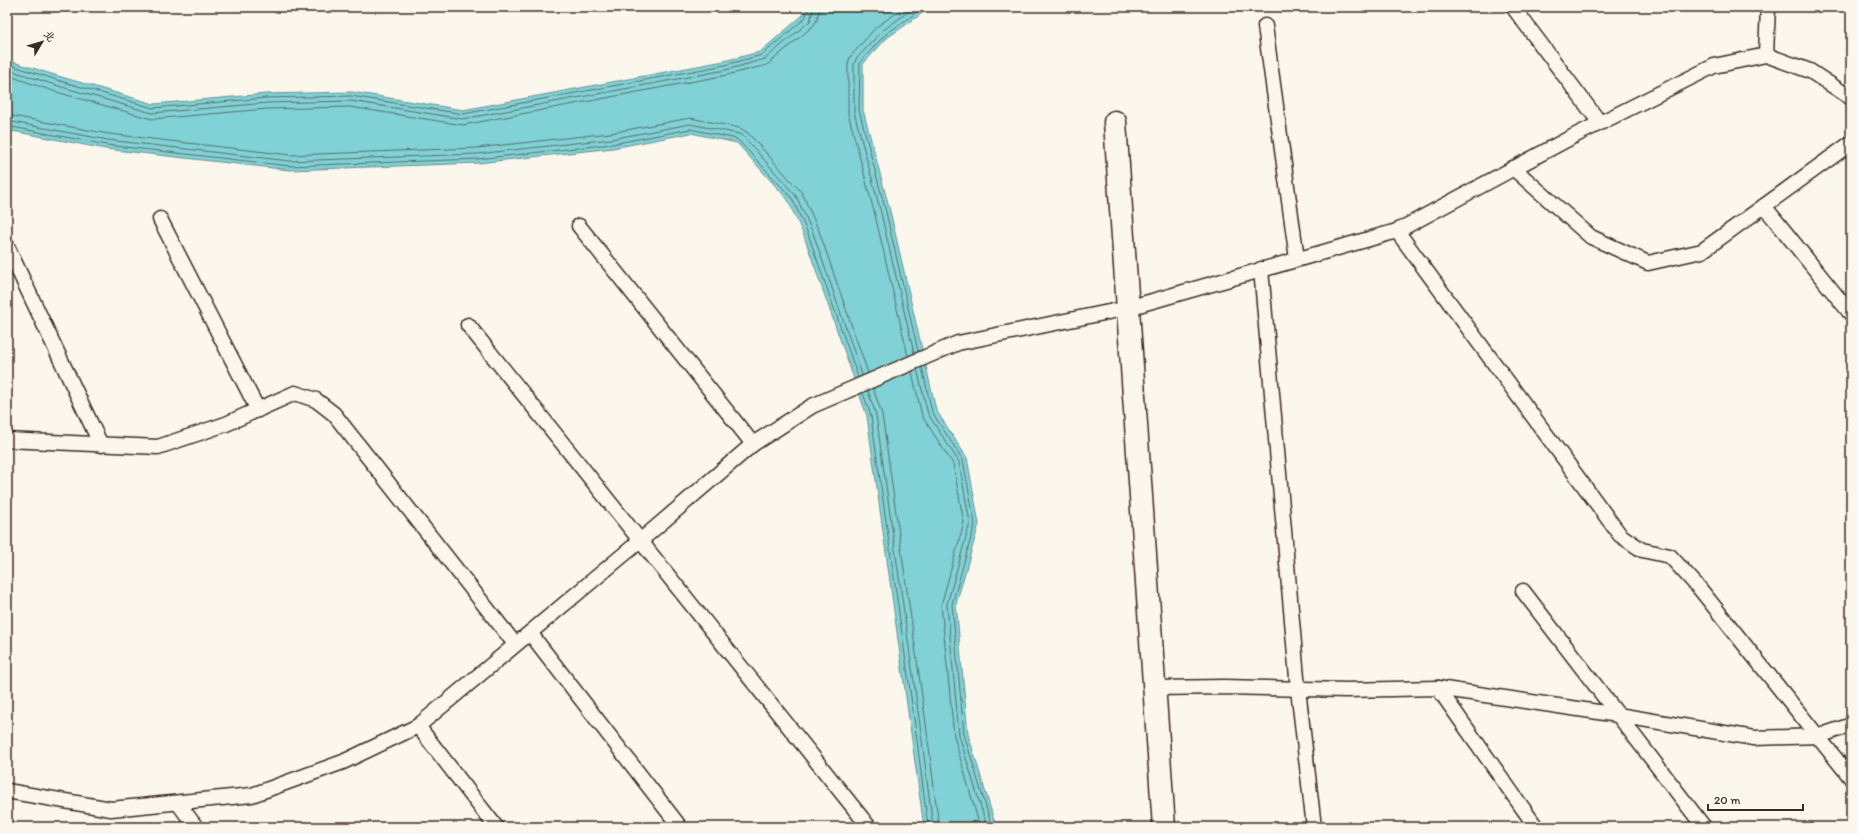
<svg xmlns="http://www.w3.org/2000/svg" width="1858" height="834" font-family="Itim,'LXGW WenKai TC',sans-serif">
	<rect width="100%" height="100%" fill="#fbf7ec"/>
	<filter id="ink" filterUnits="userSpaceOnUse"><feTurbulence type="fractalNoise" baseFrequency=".025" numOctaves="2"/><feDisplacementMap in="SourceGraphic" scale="8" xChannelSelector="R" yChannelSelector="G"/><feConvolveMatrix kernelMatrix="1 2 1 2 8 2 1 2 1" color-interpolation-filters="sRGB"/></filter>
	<g filter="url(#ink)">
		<path fill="#81d2d7" stroke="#658f8d" d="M806 7H931L887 38 863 64V110L890 211 936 410 967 458 979 524 956 604 968 734 996 827H924L867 416 804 236 788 200 737 143 691 133 613 148 478 163 290 170 106 149 7 130V60L58 76 154 104 266 94 352 92 463 110 724 61 760 52 803 15Z"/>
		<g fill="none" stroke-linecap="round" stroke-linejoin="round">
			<g stroke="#576d68" stroke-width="1">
				<path d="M905 7 876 27 850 57 848 64V113L875 215 908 356"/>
				<path d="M7 64 57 80 153 108 266 98 351 96 463 114 725 65 762 55 805 18 809 7"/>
				<path d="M7 69 55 85 152 113 267 103 351 101 463 119 726 70 765 59 810 21 814 7"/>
				<path d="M7 75 53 91 152 119 267 109 350 107 463 125 727 75 767 65 813 26 817 20 820 7"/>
				<path d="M7 115 109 134 291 155 477 148 610 133 690 118 740 128 748 133 802 193 819 231 868 373"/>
				<path d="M7 121 108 140 290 161 477 154 611 139 690 124 739 134 744 137 796 196 813 233 862 375"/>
				<path d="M7 126 107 145 290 166 478 159 612 144 690 129 737 139 792 198 808 234 858 377"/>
				<path d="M918 351 886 212 859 110 860 62 885 35 924 7"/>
				<path d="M914 353 881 213 854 112V64L856 59 882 31 915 7"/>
				<path d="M922 367 932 412 963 460 975 524 952 604 964 734 992 827"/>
				<path d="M917 369 928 414 959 462 970 523 947 604 959 735 987 827"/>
				<path d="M912 372 922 416 953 464 964 523 941 605 954 736 980 827"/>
				<path d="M873 388 882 414 926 724 939 827"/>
				<path d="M868 391 876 415 920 725 933 827"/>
				<path d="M863 393 871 416 915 725 928 827"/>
			</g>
			<defs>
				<g id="lane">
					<path d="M1513 7 1600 123"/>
					<path d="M1265 26 1297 259"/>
					<path d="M1766 55 1768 7"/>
					<path d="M1513 168 1591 237 1648 263 1702 251 1851 143"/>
					<path d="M1764 206 1851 314"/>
					<path d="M160 219 258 410"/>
					<path d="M579 226 753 444"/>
					<path d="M1397 231 1620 535 1642 550 1670 556 1700 589 1851 778"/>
					<path d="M7 246 101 445"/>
					<path d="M1261 269 1298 689 1314 827"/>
					<path d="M468 325 869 827"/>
					<path d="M7 440 158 447 226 424 295 393 316 400 334 414 515 644"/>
					<path d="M1523 591 1704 827"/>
					<path d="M530 633 680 827"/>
					<path d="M1155 688 1224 687 1346 690 1438 688 1618 715 1754 738 1819 736 1851 725"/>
					<path d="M1438 688 1536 827"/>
					<path d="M418 726 496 827"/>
					<path d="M7 791 111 809 252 795 343 762 418 726 640 541 753 444 812 406 958 343 1128 308 1397 231 1570 138 1714 66 1766 55 1810 71 1851 98"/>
					<path d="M178 803 196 827"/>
				</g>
				<path id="street" d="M1115 122 1164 827"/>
			</defs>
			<use href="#lane" stroke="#3b2a1e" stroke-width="17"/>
			<use href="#street" stroke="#3b2a1e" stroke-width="25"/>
			<use href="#lane" stroke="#fbf7ec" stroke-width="14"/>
			<use href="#street" stroke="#fbf7ec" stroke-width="22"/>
		</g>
	</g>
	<rect width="1858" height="834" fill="none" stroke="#fbf7ec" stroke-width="24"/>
	<rect x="12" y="12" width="1834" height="810" fill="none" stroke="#3b2a1e" stroke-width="1.5" filter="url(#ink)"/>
	<g transform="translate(42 42) rotate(52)" stroke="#fbf7ec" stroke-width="3" paint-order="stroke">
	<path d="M0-3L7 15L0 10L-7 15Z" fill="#3b2a1e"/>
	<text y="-6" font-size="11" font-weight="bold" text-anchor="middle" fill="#3b2a1e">北</text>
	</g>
	<path d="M1708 804v6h95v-6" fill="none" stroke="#3b2a1e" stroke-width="2"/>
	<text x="1714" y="804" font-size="12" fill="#3b2a1e" stroke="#fbf7ec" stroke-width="3" paint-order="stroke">20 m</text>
</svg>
